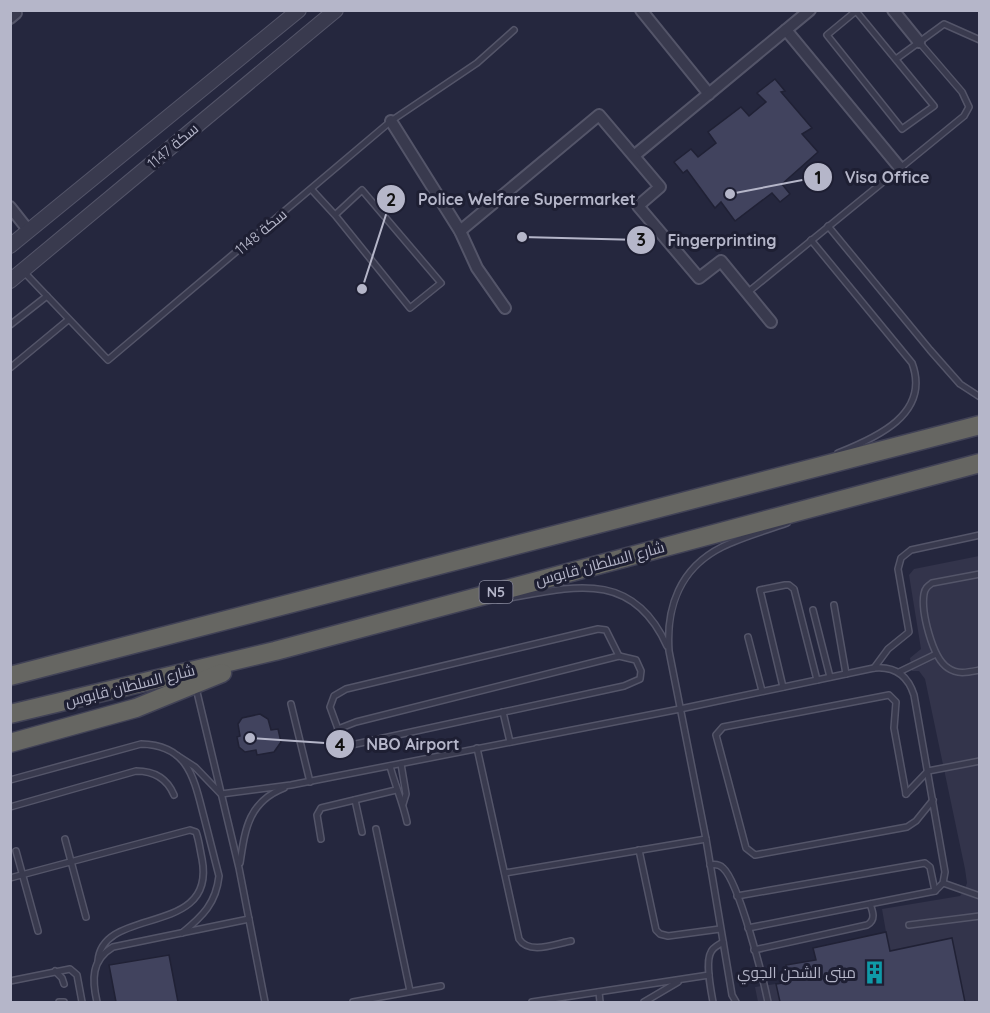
<svg xmlns="http://www.w3.org/2000/svg" width="990" height="1013" font-family="Quicksand,Cairo,sans-serif">
	<rect width="100%" height="100%" fill="#25273e"/>
	<path fill="#33344b" d="M979 556V1002H758L755 987 789 982 786 965 816 960 813 948 886 932 882 909 960 896 964 891 967 883 965 869 925 679 919 671H912L911 666 910 658 921 649 909 575 914 569Z"/>
	<g fill="#41435e" stroke="#202135" stroke-width="1.5">
		<path d="M775 79 785 91 781 92 812 128 802 134 818 152 782 184 790 194 780 202 772 193 735 221 721 202 715 208 687 170 683 173 674 162 691 149 698 157 716 143 708 132 741 107 749 116 766 102 757 93Z"/>
		<path d="M260 714 268 719 271 730 278 729 281 742 274 752 257 755 256 750 245 752 239 747 237 737 240 736 238 724 242 718Z"/>
		<path d="M886 932 890 951 952 938 965 1002H780L776 984 790 982 786 965 816 960 813 948Z"/>
		<path d="M169 955 178 1002H116L109 965Z"/>
	</g>
	<g fill="none" stroke-linecap="round" stroke-linejoin="round">
		<defs>
			<g id="service">
				<path d="M856 11 934 106 902 129 827 35Z"/>
				<path d="M896 59 944 24 980 40"/>
				<path d="M312 190 335 215 410 308 441 283 362 190 335 215"/>
				<path d="M828 226 930 350 960 384 980 397"/>
				<path d="M811 240 912 363C931 414 876 438 838 453"/>
				<path d="M24 272 108 360 391 121 477 63 514 30"/>
				<path d="M747 293 964 116 969 107 962 92 919 42"/>
				<path d="M10 325 47 296"/>
				<path d="M10 368 68 320"/>
				<path d="M980 574 932 583C928 586 925 588 924 594 921 611 932 658 948 668 958 675 969 672 980 670"/>
				<path d="M499 600C568 588 631 566 667 646"/>
				<path d="M834 605 846 674"/>
				<path d="M813 610 830 677"/>
				<path d="M748 637 762 691"/>
				<path d="M619 656 636 660 641 671 640 679 624 686 342 747 338 745 336 734 338 729 356 722Z"/>
				<path d="M874 668 888 649 909 632 898 569 901 558 911 550 980 535"/>
				<path d="M899 672 936 654"/>
				<path d="M783 687 760 590 785 585H789L794 589 817 680"/>
				<path d="M196 688 239 868 265 1002"/>
				<path d="M291 704 310 782"/>
				<path d="M503 712 510 742"/>
				<path d="M338 729 330 707 334 696 346 689 598 629 606 630 619 656"/>
				<path d="M477 748 519 939C529 955 555 944 571 941"/>
				<path d="M178 756 195 767 221 794 291 785 680 709 874 668C895 666 908 676 914 695L945 872 943 883 935 891 748 928"/>
				<path d="M401 764 406 794 403 804"/>
				<path d="M390 766C395 785 403 803 407 822"/>
				<path d="M10 780 141 744C189 745 194 779 204 817 209 837 214 856 219 876 216 903 203 916 182 933"/>
				<path d="M906 794 894 728 896 702 889 695 723 727 716 735 746 848 755 855 907 827 916 821 933 800"/>
				<path d="M906 794 928 771 980 761"/>
				<path d="M355 800 362 832"/>
				<path d="M10 807 136 771C154 771 167 778 174 795"/>
				<path d="M376 829 410 991"/>
				<path d="M65 839 86 917"/>
				<path d="M321 839 317 815 321 808 396 790"/>
				<path d="M639 850 656 930 660 934 668 936 720 929"/>
				<path d="M16 851 38 931"/>
				<path d="M240 863C245 830 248 802 284 788"/>
				<path d="M710 865C715 864 719 864 723 868 739 882 763 978 768 1002"/>
				<path d="M505 873 706 839"/>
				<path d="M10 878 190 830 196 832C199 840 200 850 202 859 217 938 102 905 98 961"/>
				<path d="M943 883 980 896"/>
				<path d="M737 896 925 863 930 867 935 891"/>
				<path d="M909 925 980 916"/>
				<path d="M754 950 867 925C876 920 873 912 870 904"/>
				<path d="M55 971 62 978 64 984"/>
				<path d="M10 981 70 969 77 975 82 1002"/>
				<path d="M599 992 600 1002"/>
				<path d="M59 1002H64"/>
				<path d="M97 1002C92 980 91 960 113 947L249 919"/>
				<path d="M353 1002 441 986"/>
				<path d="M532 1002 709 975"/>
				<path d="M644 1002 678 982"/>
				<path d="M713 1002C711 991 705 962 711 952 713 947 719 945 723 942"/>
				<path d="M736 1002 732 995 706 839 669 651C666 607 680 568 722 547 742 537 765 531 787 523"/>
			</g>
			<g id="minor">
				<path d="M641 10 709 94"/>
				<path d="M893 10 919 42"/>
				<path d="M10 18 16 13 14 10"/>
				<path d="M786 30 900 168"/>
				<path d="M391 121 460 231 477 268 505 308"/>
				<path d="M635 155 810 10"/>
				<path d="M10 207 29 231"/>
				<path d="M460 231 599 115 660 187 638 206 699 278 721 261 771 322"/>
			</g>
			<g id="tertiary">
				<path d="M10 246 299 10"/>
				<path d="M10 281 336 10"/>
			</g>
			<g id="trunk">
				<path d="M10 676 980 425"/>
				<path d="M10 714 275 651 980 463"/>
				<path d="M10 743 136 708 222 673"/>
			</g>
		</defs>
		<use href="#service" stroke="#545569" stroke-width="8"/>
		<use href="#minor" stroke="#545569" stroke-width="14"/>
		<use href="#tertiary" stroke="#545569" stroke-width="16"/>
		<use href="#trunk" stroke="#414256" stroke-width="21"/>
		<use href="#service" stroke="#393a4e" stroke-width="5"/>
		<use href="#minor" stroke="#393a4e" stroke-width="10"/>
		<use href="#tertiary" stroke="#393a4e" stroke-width="14"/>
		<use href="#trunk" stroke="#666662" stroke-width="18"/>
	</g>
	<defs>
		<symbol id="building-bare" viewBox="-9 -9 18 18"><path d="M-4-6H4V6H1V3H-1V6H-4ZM-2.5-4.3h1.7v1.8h-1.7ZM.8-4.3h1.7v1.8H.8ZM-2.5-1h1.7V.8h-1.7ZM.8-1h1.7V.8H.8Z" fill="#0f9aa8" stroke="#1e1f33" stroke-width="2.5" paint-order="stroke"/></symbol>
	</defs>
	<g fill-rule="evenodd">
		<use href="#building-bare" x="858" y="956" width="33" height="33"/>
	</g>
	<g text-anchor="middle" stroke-width="6" stroke-linejoin="round" paint-order="stroke">
		<rect fill="#1e1f33" stroke="#88899c" stroke-width="1.5" x="479.5" y="581" width="33" height="22" rx="4.5"/>
		<g font-size="14" font-weight="bold" fill="#b5b6c9">
			<text x="496" y="597">N5</text>
		</g>
		<g font-size="15" fill="#b5b6c9" stroke="#1e1f33">
			<text transform="translate(173 146) rotate(-40)" y="5">سكة 1147</text>
			<text transform="translate(261 232) rotate(-40)" y="5">سكة 1148</text>
			<text transform="translate(600 564) rotate(-15)" y="5">شارع السلطان قابوس</text>
			<text transform="translate(130 686) rotate(-14)" y="5">شارع السلطان قابوس</text>
		</g>
		<g font-size="15" fill="#b5b6c9" stroke="#1e1f33" text-anchor="end">
			<text x="856" y="978">مبنى الشحن الجوي</text>
		</g>
	</g>
	<path fill="none" stroke="#b5b6c9" stroke-width="2" d="M730 194L818 177M362 289L391 199M522 237L641 240M250 738L340 744"/>
	<g fill="#b5b6c9" stroke="#1e1f33" stroke-width="2">
		<circle cx="730" cy="194" r="6"/>
		<circle cx="362" cy="289" r="6"/>
		<circle cx="522" cy="237" r="6"/>
		<circle cx="250" cy="738" r="6"/>
		<circle cx="818" cy="177" r="15"/>
		<circle cx="391" cy="199" r="15"/>
		<circle cx="641" cy="240" r="15"/>
		<circle cx="340" cy="744" r="15"/>
	</g>
	<g font-size="18" text-anchor="middle" font-weight="bold" fill="#111">
		<text x="818" y="184">1</text>
		<text x="391" y="206">2</text>
		<text x="641" y="246">3</text>
		<text x="340" y="751">4</text>
	</g>
	<g font-size="16" text-anchor="middle" font-weight="bold" fill="#b5b6c9" stroke="#1e1f33" stroke-width="6" stroke-linejoin="round" paint-order="stroke">
		<text x="887" y="183">Visa Office</text>
		<text x="527" y="205">Police Welfare Supermarket</text>
		<text x="722" y="246">Fingerprinting</text>
		<text x="413" y="750">NBO Airport</text>
	</g>
	<rect width="990" height="1013" fill="none" stroke="#b5b6c9" stroke-width="24"/>
</svg>
